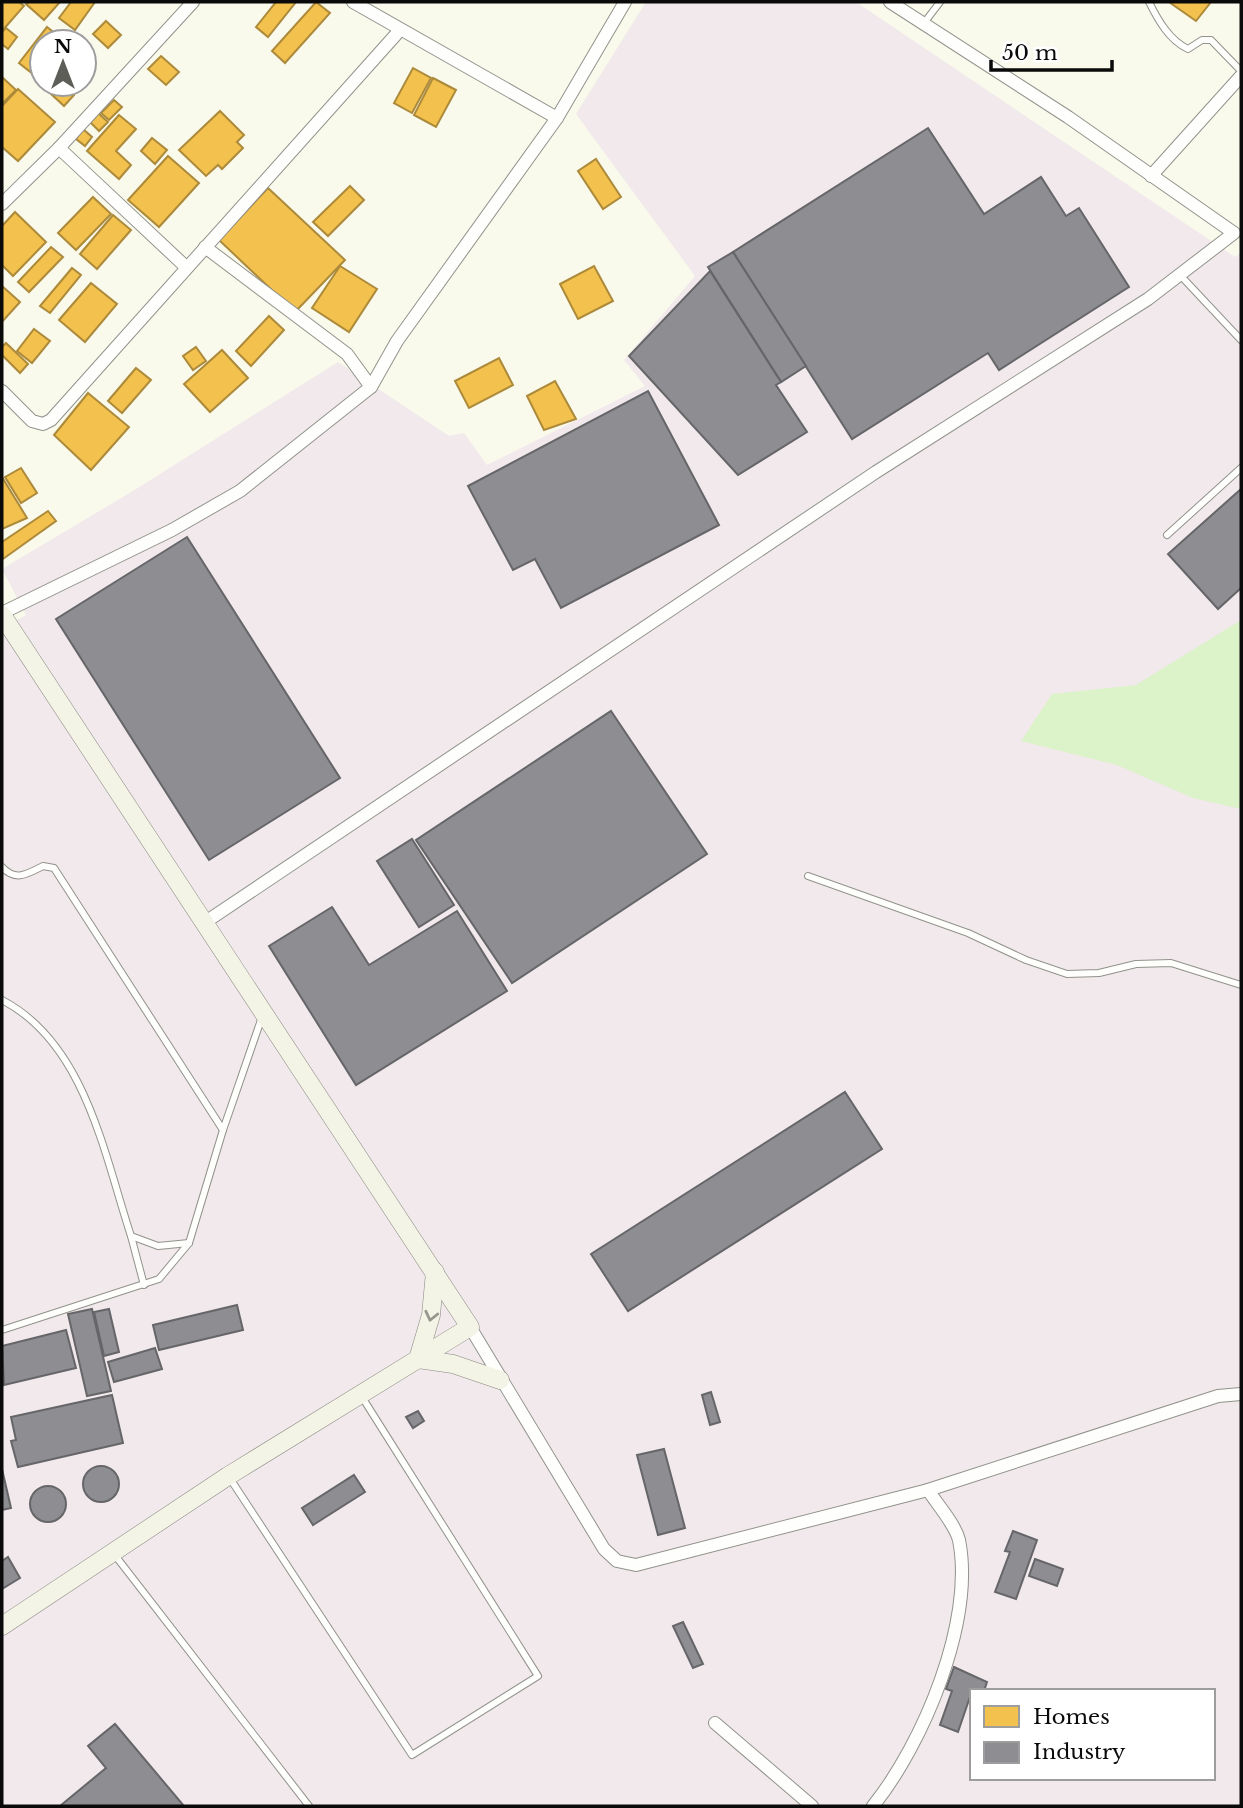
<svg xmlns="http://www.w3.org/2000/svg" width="1243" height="1808" font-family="'Libre Baskerville',serif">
	<rect width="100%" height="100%" fill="#f9f9ec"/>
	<path fill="#f1e9eb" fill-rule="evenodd" d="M646 2H856L1235 257 1241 253V1806H2V628L26 615 2 569 133 491 338 362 449 436 464 433 487 465 645 386 624 360 695 276 576 114ZM972 1691H1213V1778H972Z"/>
	<path fill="#dcf2c9" d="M1241 620V809L1193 798 1117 765 1021 741 1052 694 1136 685Z"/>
	<g fill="#f2c14e" stroke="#ac8a3a" stroke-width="2">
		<path d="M2 2H19L24 6 2 31Z"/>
		<path d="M29 2H60L44 20 26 4Z"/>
		<path d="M71 2H95L75 30 59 18Z"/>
		<path d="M276 2H296L268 37 256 27Z"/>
		<path d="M316 2 330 13 285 63 272 51Z"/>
		<path d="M1169 2H1211L1196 21Z"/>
		<path d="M106 21 121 35 108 48 93 34Z"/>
		<path d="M47 27 66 42H42V73L38 78 19 63Z"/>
		<path d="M6 28 17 37 8 49 2 44V32Z"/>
		<path d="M161 56 179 72 166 85 148 69Z"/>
		<path d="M413 68 431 78 412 113 394 103Z"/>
		<path d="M42 74V84H62L74 95 64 106 36 80Z"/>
		<path d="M2 77 16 90 2 104Z"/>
		<path d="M433 78 456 90 436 127 414 115Z"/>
		<path d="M18 89 55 122 18 161 2 147V106Z"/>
		<path d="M114 100 122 107 109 120 101 113Z"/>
		<path d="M220 111 244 135 237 142 243 148 222 169 218 165 206 176 179 150Z"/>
		<path d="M97 112 108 122 99 131 89 121Z"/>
		<path d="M119 115 136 129 116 151 131 165 119 179 87 151Z"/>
		<path d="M83 129 92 137 85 146 76 139Z"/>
		<path d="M152 138 167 150 155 164 141 151Z"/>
		<path d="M168 156 199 183 159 227 128 200Z"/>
		<path d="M596 159 621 197 603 209 578 171Z"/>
		<path d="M350 186 364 200 328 236 313 222Z"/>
		<path d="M268 188 345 260 295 312 219 240Z"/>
		<path d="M93 197 111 214 76 250 58 233Z"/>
		<path d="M15 212 46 242 13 276 2 265V226Z"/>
		<path d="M113 215 131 230 97 269 80 254Z"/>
		<path d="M51 247 63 257 29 292 18 282Z"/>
		<path d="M340 266 377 289 349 332 312 308Z"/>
		<path d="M594 266 613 301 578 319 560 284Z"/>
		<path d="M72 268 81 275 50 313 40 306Z"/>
		<path d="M91 283 117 304 85 342 59 320Z"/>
		<path d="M2 286 20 302 2 322Z"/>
		<path d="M269 316 284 330 251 366 236 351Z"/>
		<path d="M34 329 50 341 32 363 17 351Z"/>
		<path d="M6 343 28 364 20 373 2 355V347Z"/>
		<path d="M196 347 206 361 193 370 183 356Z"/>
		<path d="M222 350 248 378 210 412 184 384Z"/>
		<path d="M499 358 513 385 469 408 455 381Z"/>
		<path d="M136 368 151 380 122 413 108 401Z"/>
		<path d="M555 381 576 419 544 430 527 396Z"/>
		<path d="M88 393 129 427 91 470 54 435Z"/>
		<path d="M21 468 37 493 21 503 5 477Z"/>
		<path d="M2 477 27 518 2 529Z"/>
		<path d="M48 511 56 521 3 559 2 542Z"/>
	</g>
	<g fill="#8d8d92" stroke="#666669" stroke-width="2">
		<path d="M928 128 984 214 1041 177 1066 216 1079 208 1129 287 999 370 988 353 852 439 733 252Z"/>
		<path d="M733 252 806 366 781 382 708 267Z"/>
		<path d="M710 271 781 382 776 385 807 432 738 475 629 356Z"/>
		<path d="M648 391 719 525 561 608 535 559 513 570 468 486Z"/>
		<path d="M1241 489V588L1218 609 1168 554Z"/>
		<path d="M187 537 340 778 209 860 56 619Z"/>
		<path d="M611 711 707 854 512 983 416 840Z"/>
		<path d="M412 839 454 905 419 927 377 861Z"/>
		<path d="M332 907 369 965 457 911 507 991 356 1085 269 946Z"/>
		<path d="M845 1092 882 1149 628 1311 591 1254Z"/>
		<path d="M237 1305 243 1330 159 1350 153 1325Z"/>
		<path d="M92 1309 111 1391 87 1396 68 1314Z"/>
		<path d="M109 1309 119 1352 104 1356 94 1312Z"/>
		<path d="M66 1330 76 1368 4 1385 2 1346Z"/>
		<path d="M155 1348 162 1369 114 1382 108 1362Z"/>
		<path d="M711 1392 720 1422 710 1425 702 1395Z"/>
		<path d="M112 1395 123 1443 18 1467 11 1441 16 1440 11 1417Z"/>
		<path d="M418 1411 424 1421 413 1428 406 1417Z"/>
		<path d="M664 1449 685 1528 658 1535 637 1455Z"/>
		<circle cx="101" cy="1484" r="18"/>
		<path d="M2 1469 11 1508 2 1510Z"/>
		<path d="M354 1475 365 1492 313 1525 302 1508Z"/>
		<circle cx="48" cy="1504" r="18"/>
		<path d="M1013 1531 1037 1540 1016 1599 995 1592 1010 1552 1005 1551Z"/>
		<path d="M8 1557 20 1578 2 1589V1561Z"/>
		<path d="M1035 1559 1063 1569 1057 1586 1029 1576Z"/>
		<path d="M683 1622 703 1664 693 1668 673 1626Z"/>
		<path d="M954 1667 987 1682 984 1691H972L958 1732 940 1725 952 1691 946 1689Z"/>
		<path d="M115 1724 184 1806H60L106 1768 88 1746Z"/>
	</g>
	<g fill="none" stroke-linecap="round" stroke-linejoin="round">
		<defs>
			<g id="lane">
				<path d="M1149 2C1158 20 1169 40 1188 49L1202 40H1211L1241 71"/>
				<path d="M924 23 940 2"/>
				<path d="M1180 275 1241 340"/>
				<path d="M1167 535 1241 468"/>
				<path d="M2 867C16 882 27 874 43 866L54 868 223 1130"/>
				<path d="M808 876 968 933 1026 960 1067 974 1099 973 1136 964 1171 963 1241 985"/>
				<path d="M2 1000C85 1043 104 1154 131 1236L158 1246 189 1243"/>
				<path d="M131 1236 144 1285"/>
				<path d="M2 1330 159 1279 189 1243 223 1130 262 1017"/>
				<path d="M229 1477 412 1755 538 1676 362 1397"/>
				<path d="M114 1554 309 1806"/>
			</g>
			<g id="street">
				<path d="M353 2 557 118"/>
				<path d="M59 148 193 2"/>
				<path d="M1151 176 1241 76"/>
				<path d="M2 204 59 148 186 267"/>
				<path d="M205 247 347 354 371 387 397 341 557 118 625 2"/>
				<path d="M2 391 32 421 43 424 51 420 400 30"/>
				<path d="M2 613 172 530 240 491 371 387"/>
				<path d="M204 923 876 472 1148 299 1234 233 1068 117 890 2"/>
				<path d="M470 1327 604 1549 617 1561 636 1565 928 1490 1218 1396 1241 1394"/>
				<path d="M715 1723 812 1806"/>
				<path d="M873 1806C923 1744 975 1621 959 1540 955 1524 937 1504 928 1490"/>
			</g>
			<g id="secondary">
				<path d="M2 615 470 1327 228 1476 2 1626"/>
				<path d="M435 1272 431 1315 418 1359 453 1364 500 1380"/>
			</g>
		</defs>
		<use href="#lane" stroke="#92928c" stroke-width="8"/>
		<use href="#street" stroke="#92928c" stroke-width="14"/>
		<use href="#secondary" stroke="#888882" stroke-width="19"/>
		<use href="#lane" stroke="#fefefc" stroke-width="6"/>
		<use href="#street" stroke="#fefefc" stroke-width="12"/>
		<use href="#secondary" stroke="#f3f4e6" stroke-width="18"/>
	</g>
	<defs><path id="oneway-chevron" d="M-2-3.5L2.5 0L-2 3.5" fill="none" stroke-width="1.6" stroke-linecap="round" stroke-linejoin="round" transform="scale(1.75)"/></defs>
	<use stroke="#96968e" href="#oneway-chevron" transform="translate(431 1316) rotate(103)"/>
	<rect width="1243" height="1808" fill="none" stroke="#0a0a0a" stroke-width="7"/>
	<rect x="970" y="1689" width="245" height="91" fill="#ffffff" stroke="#9d9d9d" stroke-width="2"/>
	<rect x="984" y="1706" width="35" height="21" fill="#f2c14e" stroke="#9d9d9d" stroke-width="2"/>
	<text x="1033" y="1724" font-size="21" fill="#0a0a0a">Homes</text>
	<rect x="984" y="1742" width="35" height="21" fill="#8d8d92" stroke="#9d9d9d" stroke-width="2"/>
	<text x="1033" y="1759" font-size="21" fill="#0a0a0a">Industry</text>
	<g transform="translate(63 63)"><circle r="33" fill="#ffffff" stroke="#9d9d9d" stroke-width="2"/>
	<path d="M0-5L12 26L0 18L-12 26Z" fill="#5e5e59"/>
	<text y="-10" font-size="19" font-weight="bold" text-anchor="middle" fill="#0a0a0a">N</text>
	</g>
	<path d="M991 60v10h121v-10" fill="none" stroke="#0a0a0a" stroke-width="3.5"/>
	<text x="1002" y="60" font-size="21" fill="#0a0a0a" stroke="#ffffff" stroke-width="5" paint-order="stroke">50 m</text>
</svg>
